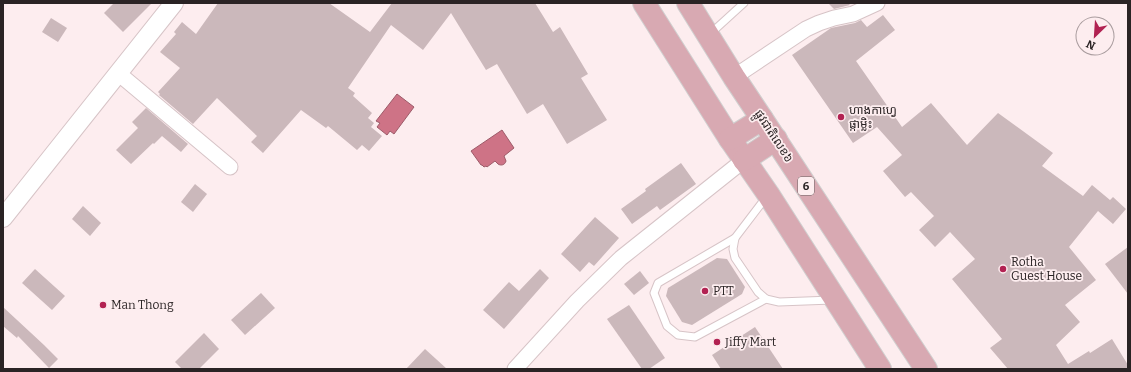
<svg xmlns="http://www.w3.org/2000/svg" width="1131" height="372" font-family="Bitter,'Noto Sans Khmer',serif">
	<rect width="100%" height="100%" fill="#fdedef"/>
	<g fill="#ce7386" stroke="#9d5b69">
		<path d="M397 94 414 107 394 134 390 131 387 135 377 127 380 123 376 121Z"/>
		<path d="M502 130 514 148 504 156 506 161C505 165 501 166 498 164L495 161 487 167 486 166 484 167 482 165H481L471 151Z"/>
	</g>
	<g fill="#cbb8bb">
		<path d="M114 3H152L123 32 104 13Z"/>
		<path d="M218 3H329L370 32 392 3H535L553 32 560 27 588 74 581 78 607 120 567 144 543 104 527 114 497 64 486 70 451 13 423 50 391 25 348 88 355 93 353 96 372 113 368 118 374 123 371 127 382 136 369 151 362 145 357 150 328 126 326 128 301 110 263 153 251 142 257 136 217 98 193 124 159 95 160 94 158 92 180 68 160 52 176 34 174 32 182 22 196 34Z"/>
		<path d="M828 3H848L850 5 834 9Z"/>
		<path d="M883 15 895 30 856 61 902 127 931 103 967 145 998 113 1053 153 1042 166 1083 196 1092 185 1110 200 1113 197 1126 209 1113 224 1098 211 1069 247 1096 280 1065 305 1080 322 1056 345 1068 364 1089 351 1090 353 1112 339 1128 365V369H1008L990 348 1002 339 952 279 975 259 950 232 935 247 919 230 934 216 911 192 905 197 883 171 902 155 877 127 853 143 792 55 831 28 855 23 861 20 867 27Z"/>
		<path d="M51 18 67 28 58 42 42 32Z"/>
		<path d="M146 108 188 144 181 152 162 136 154 144 153 143 131 164 116 150 138 128 132 122Z"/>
		<path d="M681 163 696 184 660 210 657 206 632 224 621 209 646 191 645 189Z"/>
		<path d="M195 184 207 194 193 212 181 202Z"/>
		<path d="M83 206 101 223 90 236 72 219Z"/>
		<path d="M595 217 619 238 594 266 589 262 580 272 561 254Z"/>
		<path d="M1128 247V294L1105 264Z"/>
		<path d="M717 258 727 259 745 287 742 294 692 325 682 322 666 296 668 288Z"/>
		<path d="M35 269 65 296 52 310 22 283Z"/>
		<path d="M540 269 549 278 504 329 483 310 509 282 519 291Z"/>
		<path d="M640 271 649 283 634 295 624 284Z"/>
		<path d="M261 293 275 308 245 335 231 320Z"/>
		<path d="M629 305 665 358 649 369H642L607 319Z"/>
		<path d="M3 307 44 345 58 359 49 368 18 336 17 338 3 326Z"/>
		<path d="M755 327 783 369H721L712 355Z"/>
		<path d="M204 333 219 349 199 369H182L175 362Z"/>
		<path d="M425 349 447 369H406Z"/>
	</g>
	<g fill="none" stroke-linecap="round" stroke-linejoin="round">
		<defs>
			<g id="service">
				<path d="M710 34 744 3"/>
				<path d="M767 196 735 238 733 249 735 258 758 292 766 299 779 302 832 300"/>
				<path d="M735 238 658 283 654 293 667 326 678 335 695 337 766 299"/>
			</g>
			<g id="minor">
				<path d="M118 73 230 167"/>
				<path d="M734 77 806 29 819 23 834 18 853 14 877 3"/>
				<path d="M515 369 577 301 621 258 744 160"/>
			</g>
			<path id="tertiary" d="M3 218 174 3"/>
			<g id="primary">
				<path d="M644 3 730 139 768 194 880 369"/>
				<path d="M688 3 734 77 762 119 926 369"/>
				<path d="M730 139 762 119"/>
				<path d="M744 160 776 139"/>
			</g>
		</defs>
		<use href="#service" stroke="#d7c4c7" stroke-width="9"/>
		<use href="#minor" stroke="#d7c4c7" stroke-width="17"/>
		<use href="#tertiary" stroke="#d7c4c7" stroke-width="20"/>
		<use href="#primary" stroke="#d0cfcf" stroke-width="24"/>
		<use href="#service" stroke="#fff" stroke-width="7"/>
		<use href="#minor" stroke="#fff" stroke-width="15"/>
		<use href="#tertiary" stroke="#fff" stroke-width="18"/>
		<use href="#primary" stroke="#d8a9b2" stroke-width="22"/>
	</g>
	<g fill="#b22252" stroke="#fdedef" stroke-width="1.5">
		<circle cx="841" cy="117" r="4"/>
		<circle cx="1003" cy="269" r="4"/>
		<circle cx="705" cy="291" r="4"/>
		<circle cx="103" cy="305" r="4"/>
		<circle cx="717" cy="342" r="4"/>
	</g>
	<g text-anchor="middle" stroke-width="3.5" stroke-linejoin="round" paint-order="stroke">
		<rect fill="#fdedef" stroke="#696061" stroke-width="1" x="798" y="177" width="16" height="18" rx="3"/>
		<g font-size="11" font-weight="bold" fill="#2a2324">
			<text x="806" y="190">6</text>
		</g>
		<g font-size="12" fill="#2a2324" stroke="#fdedef" text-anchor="start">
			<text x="849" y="114">ហាងកាហ្វេ<tspan x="849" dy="14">ផ្កាម្លិះ</tspan></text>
			<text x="1011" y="266">Rotha<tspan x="1011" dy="14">Guest House</tspan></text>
			<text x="713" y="295">PTT</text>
			<text x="111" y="309">Man Thong</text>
			<text x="725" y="346">Jiffy Mart</text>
		</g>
		<g font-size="12" fill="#2a2324" stroke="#fdedef">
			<text transform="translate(774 136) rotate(57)" y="4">ផ្លូវជាតិលេខ៦</text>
		</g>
	</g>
	<rect width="1131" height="372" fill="none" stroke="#2a2324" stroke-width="8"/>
	<g transform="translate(1095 36) rotate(205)"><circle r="19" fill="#fdedef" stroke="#a99c9e"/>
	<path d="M0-3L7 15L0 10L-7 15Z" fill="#b22252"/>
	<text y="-6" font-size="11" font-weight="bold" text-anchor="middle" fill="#2a2324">N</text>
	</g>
</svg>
